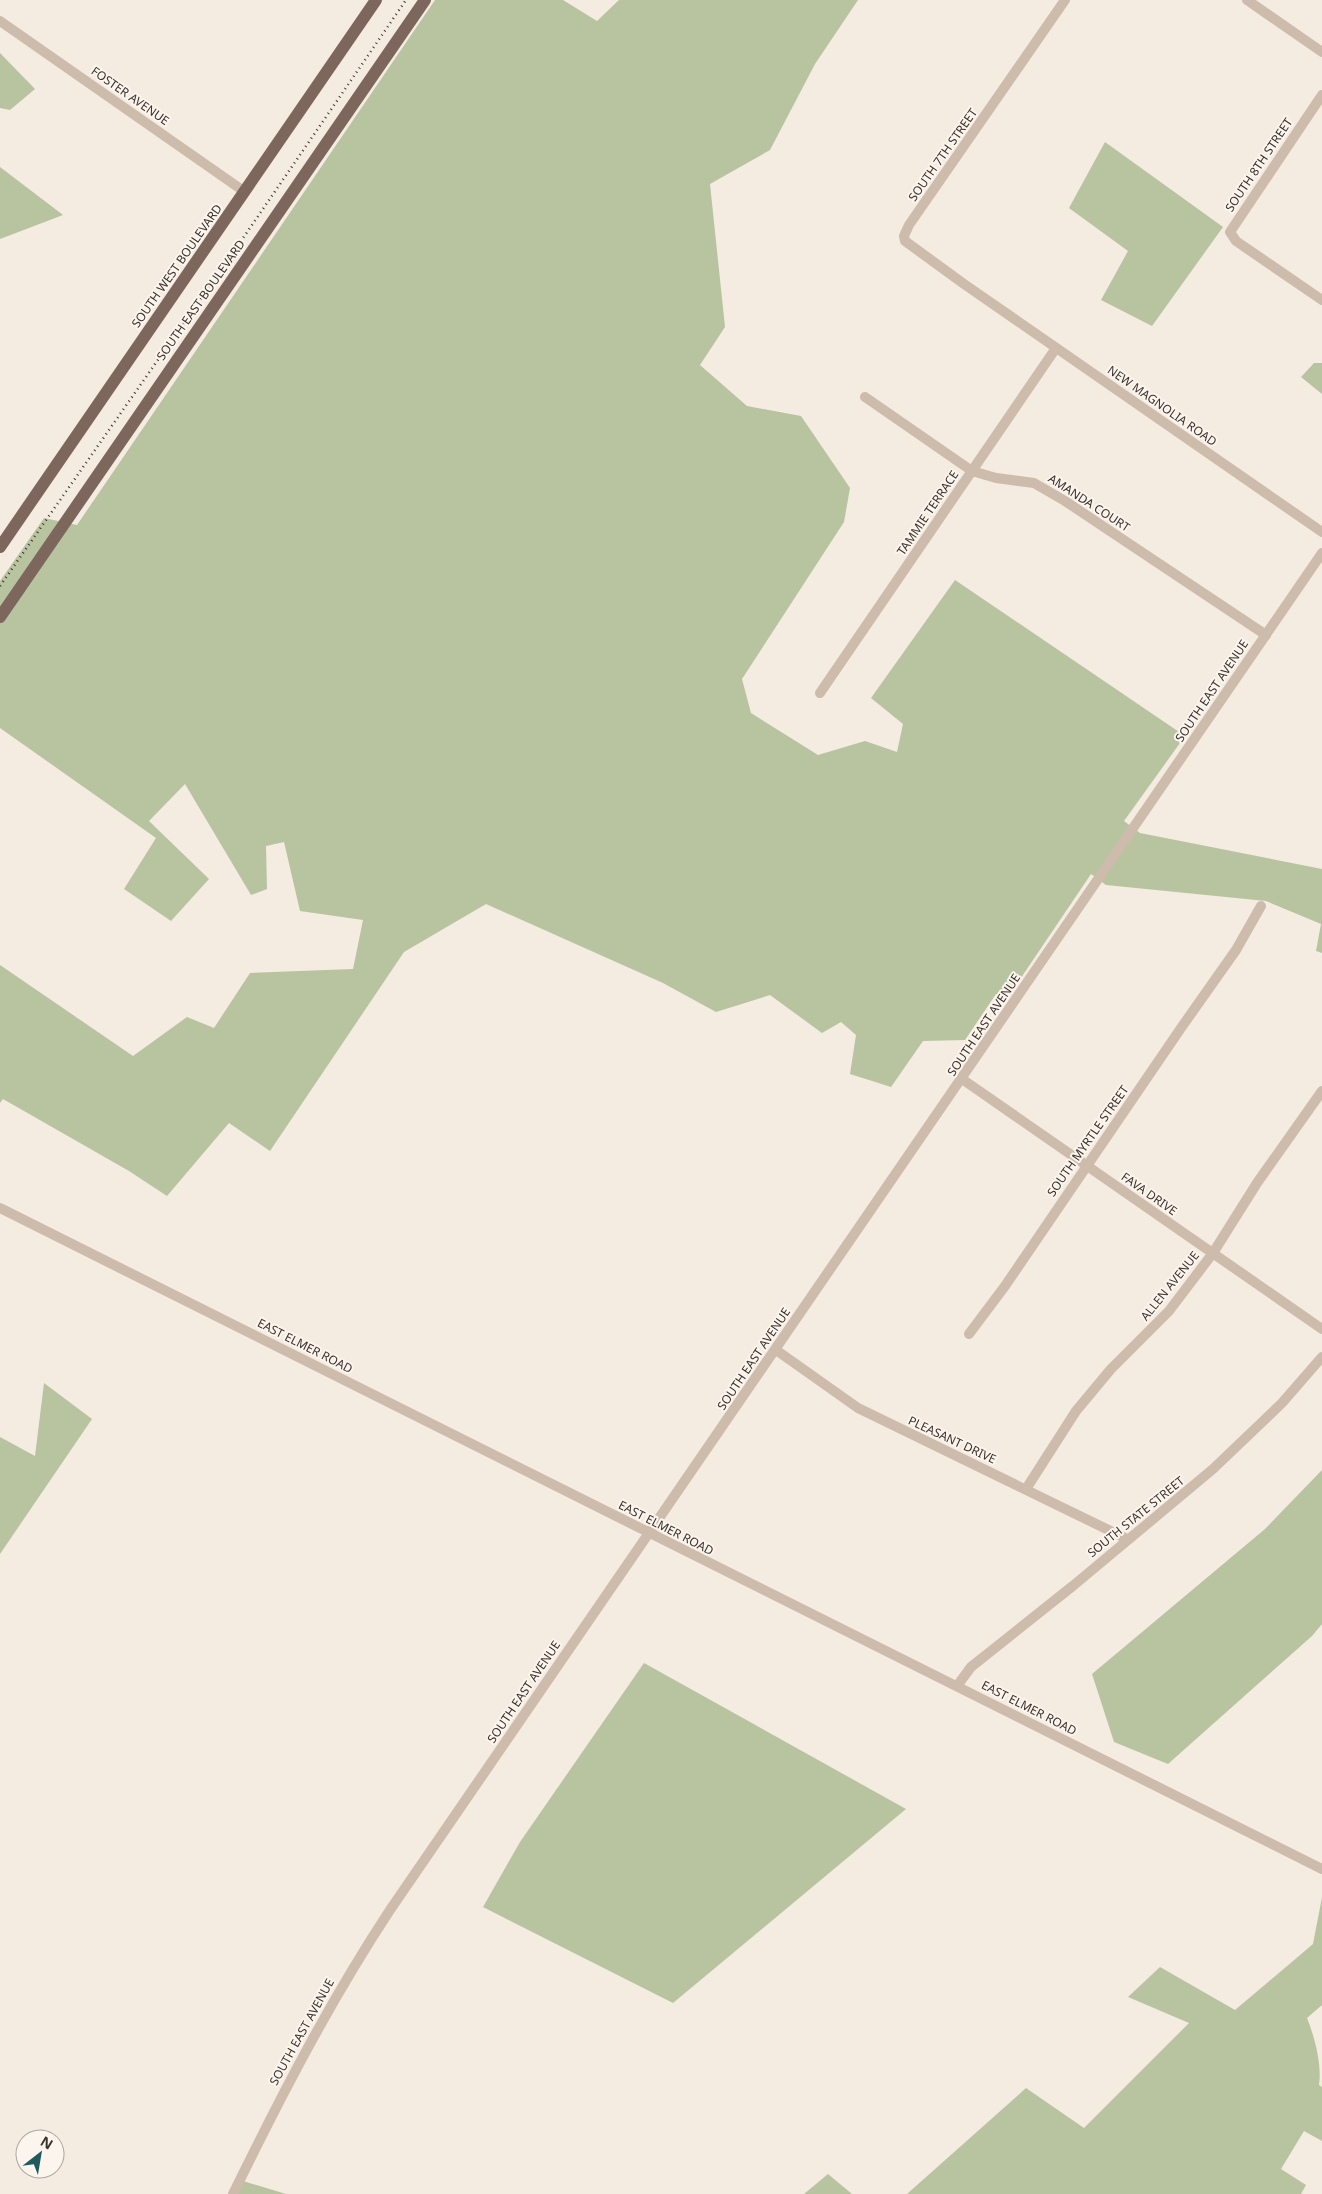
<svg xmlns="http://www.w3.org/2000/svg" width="1322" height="2194" font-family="'Noto Sans',sans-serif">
	<rect width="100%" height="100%" fill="#f4ebe1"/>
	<g fill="#b8c4a0">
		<path d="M435 0H563L597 21 619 0H858L815 64 770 150 710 184 725 327 700 365 747 406 801 416 850 488 844 522 742 679 751 713 818 755 865 741 897 752 903 724 871 698 955 580 1185 736 1124 821 1140 833 1322 869V953L1316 951 1321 924 1266 901 1106 885 1091 874 1006 1000 996 994 965 1040 923 1041 891 1087 850 1074 856 1035 841 1022 822 1033 770 995 716 1012 663 983 486 904 404 952 270 1151 229 1123 167 1196 129 1171 3 1099 0 1103V965L133 1056 187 1017 214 1028 250 973 353 969 363 920 300 911 284 842 266 846 267 889 251 895 185 784 149 821 209 879 171 921 124 889 156 838 0 728V581L44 518 77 525Z"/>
		<path d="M0 53 35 89 10 110 0 108Z"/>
		<path d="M1105 142 1223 227 1152 326 1101 300 1128 251 1069 208Z"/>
		<path d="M0 167 63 215 0 239Z"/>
		<path d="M1314 363H1322V394L1301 377Z"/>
		<path d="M44 1383 92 1419 0 1554V1437L35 1456Z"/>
		<path d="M1322 1470V1624L1312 1636 1168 1764 1114 1742 1092 1674 1265 1529Z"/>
		<path d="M644 1663 906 1809 673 2003 483 1907 520 1842Z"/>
		<path d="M1322 1897V2005L1307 2018C1315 2038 1322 2065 1319 2085L1322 2087V2141L1304 2131 1281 2169 1306 2185 1301 2194H907L1026 2088 1084 2128 1189 2023 1128 1997 1160 1967 1235 2010 1313 1944Z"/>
		<path d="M828 2174 852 2194H804Z"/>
		<path d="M243 2181 286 2194H236Z"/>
	</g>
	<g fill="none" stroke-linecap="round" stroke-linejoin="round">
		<g stroke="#cdbbac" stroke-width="10">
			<path d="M1065 0 909 225 904 236 905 241 964 284 1322 532"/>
			<path d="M1247 0 1322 52"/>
			<path d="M0 21 245 192"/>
			<path d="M1322 95 1230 232 1236 241 1322 300"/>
			<path d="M865 397 972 471 996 478 1034 483 1065 501 1266 635"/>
			<path d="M820 693 1056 348"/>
			<path d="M962 1079 1322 1329"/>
			<path d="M0 1208 1322 1869"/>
			<path d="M969 1334 1005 1286 1181 1028 1236 950 1261 906"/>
			<path d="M776 1350 858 1408 1127 1539"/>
			<path d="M1026 1489 1076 1411 1111 1369 1169 1311 1213 1253 1257 1183 1322 1091"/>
			<path d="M957 1686 971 1667 1074 1585 1213 1469 1282 1403 1322 1357"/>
			<path d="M233 2194C281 2096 330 2001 390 1910L1322 553"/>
		</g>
		<g stroke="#7d675c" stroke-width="12">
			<path d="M0 547 376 0"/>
			<path d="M0 617 425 0"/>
		</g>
		<path stroke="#3b302b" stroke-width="2.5" stroke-dasharray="1 4" stroke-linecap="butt" d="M0 586 241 241 406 0"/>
	</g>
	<g text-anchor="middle" stroke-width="4" stroke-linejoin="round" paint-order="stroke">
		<g font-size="12" fill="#3b302b" stroke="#fbf5ee">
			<text transform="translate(130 96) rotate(35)" y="4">FOSTER AVENUE</text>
			<text transform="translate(943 155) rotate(-55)" y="4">SOUTH 7TH STREET</text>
			<text transform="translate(1259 165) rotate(-56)" y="4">SOUTH 8TH STREET</text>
			<text transform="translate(177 266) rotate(-55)" y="4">SOUTH WEST BOULEVARD</text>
			<text transform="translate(201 300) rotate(-55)" y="4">SOUTH EAST BOULEVARD</text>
			<text transform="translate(1162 406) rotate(35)" y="4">NEW MAGNOLIA ROAD</text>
			<text transform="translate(1089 503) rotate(33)" y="4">AMANDA COURT</text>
			<text transform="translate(928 513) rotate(-56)" y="4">TAMMIE TERRACE</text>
			<text transform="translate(1212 691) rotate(-56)" y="4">SOUTH EAST AVENUE</text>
			<text transform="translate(984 1025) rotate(-56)" y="4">SOUTH EAST AVENUE</text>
			<text transform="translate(1088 1141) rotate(-55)" y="4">SOUTH MYRTLE STREET</text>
			<text transform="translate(1149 1194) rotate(35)" y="4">FAVA DRIVE</text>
			<text transform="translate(1170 1286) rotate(-51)" y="4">ALLEN AVENUE</text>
			<text transform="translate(305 1346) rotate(27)" y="4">EAST ELMER ROAD</text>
			<text transform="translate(754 1359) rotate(-56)" y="4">SOUTH EAST AVENUE</text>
			<text transform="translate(952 1440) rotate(25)" y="4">PLEASANT DRIVE</text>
			<text transform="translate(1136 1517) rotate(-39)" y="4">SOUTH STATE STREET</text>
			<text transform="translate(666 1528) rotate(27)" y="4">EAST ELMER ROAD</text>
			<text transform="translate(524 1692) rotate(-56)" y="4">SOUTH EAST AVENUE</text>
			<text transform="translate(1029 1708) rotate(27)" y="4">EAST ELMER ROAD</text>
			<text transform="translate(302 2032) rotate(-61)" y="4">SOUTH EAST AVENUE</text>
		</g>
	</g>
	<g transform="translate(40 2154) rotate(31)"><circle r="24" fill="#fbf5ee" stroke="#aea6a0"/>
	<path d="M0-4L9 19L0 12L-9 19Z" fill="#1f5a5e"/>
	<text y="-8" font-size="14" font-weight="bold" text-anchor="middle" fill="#3b302b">N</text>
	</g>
</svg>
